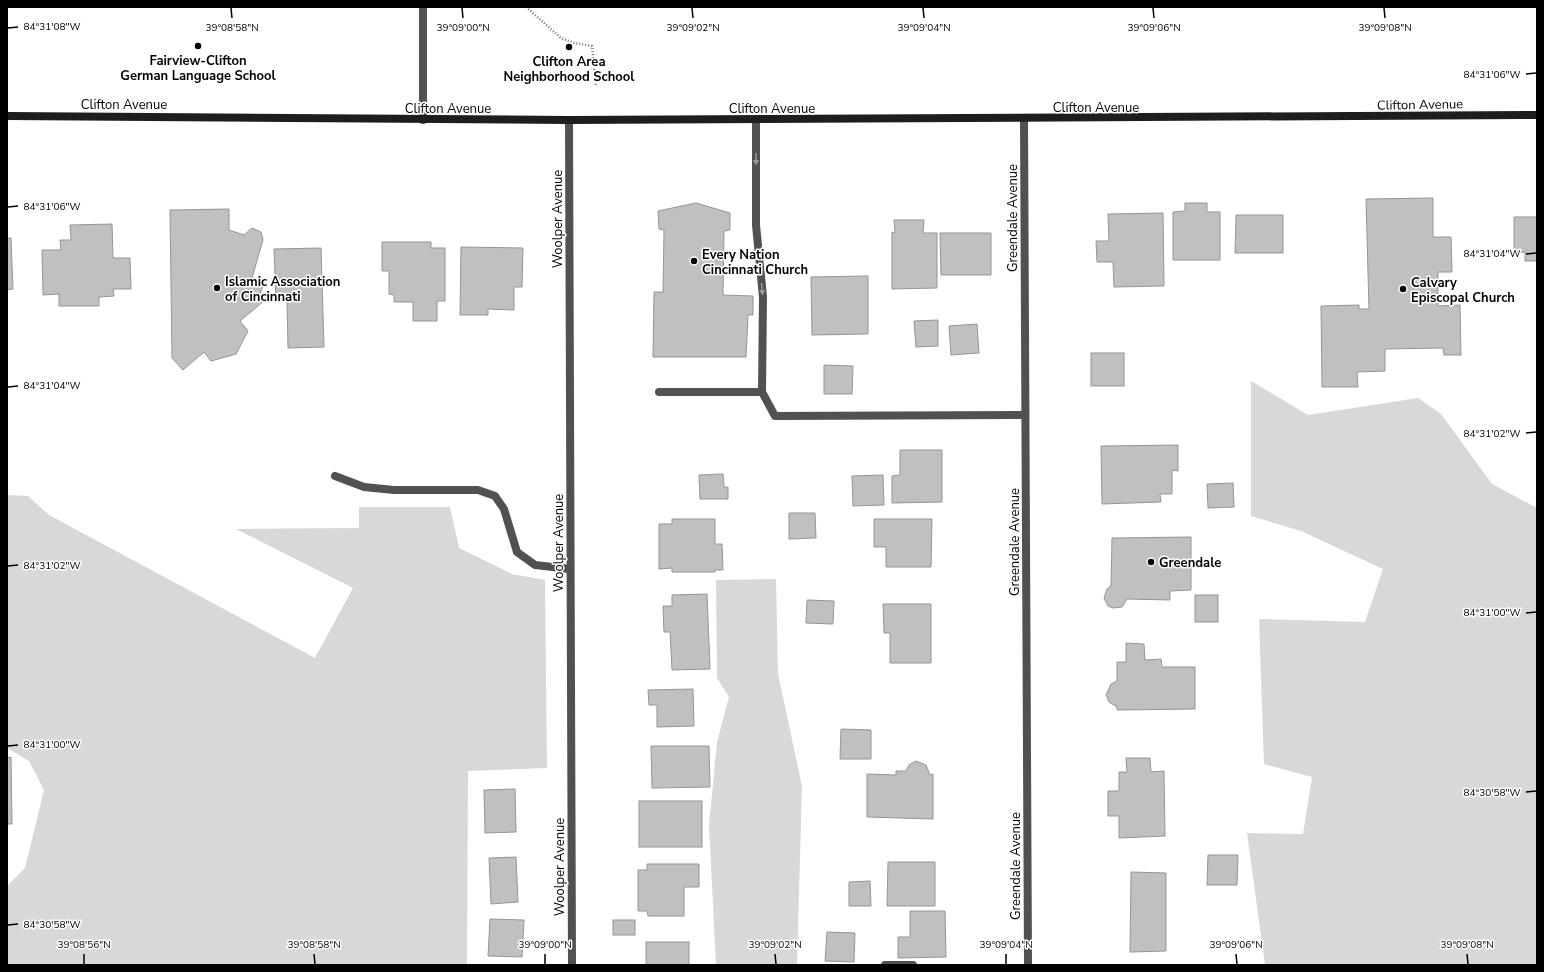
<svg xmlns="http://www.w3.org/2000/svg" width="1544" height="972" font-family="'Nunito Sans',sans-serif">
	<rect width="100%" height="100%" fill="#fff"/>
	<g fill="#d8d8d8">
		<path d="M1251 381 1308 415 1418 398 1441 414 1492 484 1537 508V965H1265L1247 833 1303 834 1312 777 1264 764 1259 619 1365 622 1383 569 1301 531 1251 516Z"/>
		<path d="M7 495 28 496 49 515 315 658 353 588 236 529 359 528V507H450L459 548 512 574 545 580 547 768 468 771 467 965H7V886L25 868 44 790 29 761 7 748Z"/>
		<path d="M776 579 778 674 802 786 797 965H716L709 825 717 742 729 697 717 678 716 580Z"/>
	</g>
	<g fill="#c0c0c0" stroke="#959595">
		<path d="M1433 198V237H1451L1452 272H1438V306L1460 305 1461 355H1444L1443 348 1385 349V371L1357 372 1358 387H1322L1321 306 1359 305V309H1369L1366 199Z"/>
		<path d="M696 203 730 213V230L724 231 723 295 753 296V315H748L746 357H653L654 292H663L664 230 659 229 658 211Z"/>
		<path d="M1185 203H1207V212H1220V260H1173V212L1185 211Z"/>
		<path d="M229 209V230L244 235 252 228 261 232 263 240 252 278 264 281 260 295 264 301 240 321 248 331 236 354 211 361 204 352 183 370 172 358 170 210Z"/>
		<path d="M1163 213 1164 286 1114 287 1113 262H1097L1096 241H1109L1108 214Z"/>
		<path d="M1236 215H1283V253H1235Z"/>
		<path d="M1514 217H1537V261H1525V252L1514 253Z"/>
		<path d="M894 220H924L923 233H937V288L892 289V232L895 233Z"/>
		<path d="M112 224 113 258H130L131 289H113L114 296 99 297V306H59V294L43 295 42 250H61L60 240H71L70 225Z"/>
		<path d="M940 233H991V275H941Z"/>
		<path d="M7 238H11L13 289 7 290Z"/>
		<path d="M382 242H431V248H445V301H437V321H413V302H394V295L389 294V271H382Z"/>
		<path d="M461 247 523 248 522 287H514V310L488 309V315H460Z"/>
		<path d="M321 248 324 347 288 348 287 300 276 301 274 249Z"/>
		<path d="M868 276V334L812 335 811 277Z"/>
		<path d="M938 320V346L916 347 914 321Z"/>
		<path d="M977 324 979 353 951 355 949 326Z"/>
		<rect x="1091" y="353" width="33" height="33"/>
		<path d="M824 365 853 366 852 394H824Z"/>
		<path d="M1178 445V471L1172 470V494H1160L1161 502 1102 504 1101 446Z"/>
		<path d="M900 450H942V502L892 503V476L900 475Z"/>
		<path d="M723 474 724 487H728V499H700L699 475Z"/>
		<path d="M883 475 884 505 853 506 852 476Z"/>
		<path d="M1233 483 1234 507 1208 508 1207 484Z"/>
		<path d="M789 513H815L816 538 789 539Z"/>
		<path d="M672 519H715V544H722L723 570H715V572H672V568L659 569V524H672Z"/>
		<path d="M874 519H932L931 567H886V547H874Z"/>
		<path d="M1191 537V590L1170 591V600L1127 599 1122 607 1113 608 1108 606 1104 598 1107 589 1111 586 1112 538Z"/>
		<path d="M707 594 710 669 672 670 670 632H664L663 606H672V595Z"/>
		<rect x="1195" y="595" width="23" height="27"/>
		<path d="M807 600 834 601 833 624 806 623Z"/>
		<path d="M883 604H931V663H890V633H884Z"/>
		<path d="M1126 643 1144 644 1145 660 1161 659 1162 667H1195V709L1117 710V707L1109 702 1106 695 1111 684 1117 681V662H1126Z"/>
		<path d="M693 689 694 726 657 727V705H649L648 690Z"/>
		<path d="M841 729 871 730V759H840Z"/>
		<path d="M651 746H709L710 787 652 788Z"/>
		<path d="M11 757 12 824H7V758Z"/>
		<path d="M1126 758H1150L1151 772 1164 771 1165 836 1119 838V816H1108V791H1119V772H1127Z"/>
		<path d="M916 761 926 765 930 775 933 774V819L867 817V774L896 775V771H906L909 765Z"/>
		<path d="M515 789 516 832 485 833 484 790Z"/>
		<rect x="639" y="801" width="63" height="46"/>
		<path d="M1208 855H1238L1237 885H1207Z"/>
		<path d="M516 857 518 902 491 904 489 858Z"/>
		<path d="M888 862H935V906H887Z"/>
		<path d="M647 864H699V887H684V916H648L647 911H638V870H647Z"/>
		<path d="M1131 872 1166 873V951L1130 952Z"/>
		<path d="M870 881 871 906H849V882Z"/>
		<path d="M910 911H945L946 957 898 958V937H910Z"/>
		<path d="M490 919 524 920 522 957 488 956Z"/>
		<rect x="613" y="920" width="22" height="15"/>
		<path d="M827 932 855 933 854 962 825 961Z"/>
		<rect x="646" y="942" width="43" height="23"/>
	</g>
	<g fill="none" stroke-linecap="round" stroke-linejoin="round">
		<path stroke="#737373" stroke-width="2.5" stroke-dasharray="1 2" stroke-linecap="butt" d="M526 7 561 38 574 43 592 46 596 87"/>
		<g stroke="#515151" stroke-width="8">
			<path d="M756 120V225L763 297 762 392 775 416 1025 415"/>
			<path d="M659 392H762"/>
			<path d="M335 476 364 487 394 490H478L495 496 504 509 517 552 535 565 570 569"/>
			<path d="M885 965H913"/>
		</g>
		<path stroke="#515151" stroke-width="8" d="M1024 119 1028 965"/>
		<g stroke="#515151" stroke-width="8">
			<path d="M423 7V120"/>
			<path d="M569 120 572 965"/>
		</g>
		<path stroke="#1e1e1e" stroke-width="8" d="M7 116 569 120 1537 115"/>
	</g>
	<defs><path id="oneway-solid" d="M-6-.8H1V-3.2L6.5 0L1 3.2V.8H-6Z"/></defs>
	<g fill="#979797">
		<use href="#oneway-solid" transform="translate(756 159) rotate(90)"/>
		<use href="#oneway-solid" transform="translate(762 289) rotate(85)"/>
	</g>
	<path fill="none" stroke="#000" stroke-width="1.5" d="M231 8 232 18M462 8 463 18M692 8 693 18M923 8 924 18M1153 8 1154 18M1384 8 1385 18M8 28 18 27M1526 74 1536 73M8 207 18 206M1526 254 1536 253M8 387 18 386M1526 433 1536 432M8 566 18 565M1526 613 1536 612M8 746 18 745M1526 792 1536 791M8 925 18 924M84 954V964M314 954 315 964M545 954V964M775 954 776 964M1006 954V964M1236 954 1237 964M1467 954 1468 964"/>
	<g fill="#000" stroke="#fff" stroke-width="1.5">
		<circle cx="198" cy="46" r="4"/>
		<circle cx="569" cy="47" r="4"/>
		<circle cx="694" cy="261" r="4"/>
		<circle cx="217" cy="288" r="4"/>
		<circle cx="1403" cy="289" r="4"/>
		<circle cx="1151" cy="562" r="4"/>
	</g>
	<g text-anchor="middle" stroke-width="3" stroke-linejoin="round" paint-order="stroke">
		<g font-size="13" font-weight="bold" fill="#000" stroke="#fff" text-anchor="start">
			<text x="198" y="65" text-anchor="middle">Fairview-Clifton<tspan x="198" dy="15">German Language School</tspan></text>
			<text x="569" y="66" text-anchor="middle">Clifton Area<tspan x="569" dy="15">Neighborhood School</tspan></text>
			<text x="702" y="259">Every Nation<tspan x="702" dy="15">Cincinnati Church</tspan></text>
			<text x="225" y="286">Islamic Association<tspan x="225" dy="15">of Cincinnati</tspan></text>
			<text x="1411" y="287">Calvary<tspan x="1411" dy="15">Episcopal Church</tspan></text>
			<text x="1159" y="567">Greendale</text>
		</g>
		<g font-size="13" fill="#000" stroke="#fff">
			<text x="124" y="109">Clifton Avenue</text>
			<text transform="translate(1420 104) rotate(-1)" y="5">Clifton Avenue</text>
			<text x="1096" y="112">Clifton Avenue</text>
			<text x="448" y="113">Clifton Avenue</text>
			<text x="772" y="113">Clifton Avenue</text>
			<text transform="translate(1012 218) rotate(-90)" y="5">Greendale Avenue</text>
			<text transform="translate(557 219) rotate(-90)" y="5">Woolper Avenue</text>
			<text transform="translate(1014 542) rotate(-90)" y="5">Greendale Avenue</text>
			<text transform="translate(558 543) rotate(-90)" y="5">Woolper Avenue</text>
			<text transform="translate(1015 866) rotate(-90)" y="5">Greendale Avenue</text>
			<text transform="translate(559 867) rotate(-90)" y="5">Woolper Avenue</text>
		</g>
	</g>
	<g font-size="10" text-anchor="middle" fill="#000" stroke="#fff" stroke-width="3" stroke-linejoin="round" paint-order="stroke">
		<text x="52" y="30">84°31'08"W</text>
		<text x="232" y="31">39°08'58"N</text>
		<text x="463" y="31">39°09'00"N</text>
		<text x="693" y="31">39°09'02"N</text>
		<text x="924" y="31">39°09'04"N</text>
		<text x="1154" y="31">39°09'06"N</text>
		<text x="1385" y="31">39°09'08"N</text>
		<text x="1492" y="78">84°31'06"W</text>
		<text x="52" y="210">84°31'06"W</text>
		<text x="1492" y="257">84°31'04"W</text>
		<text x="52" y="389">84°31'04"W</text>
		<text x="1492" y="437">84°31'02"W</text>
		<text x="52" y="569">84°31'02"W</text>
		<text x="1492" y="616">84°31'00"W</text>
		<text x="52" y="748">84°31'00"W</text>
		<text x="1492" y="796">84°30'58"W</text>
		<text x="52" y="928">84°30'58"W</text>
		<text x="84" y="948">39°08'56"N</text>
		<text x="314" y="948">39°08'58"N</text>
		<text x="545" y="948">39°09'00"N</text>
		<text x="775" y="948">39°09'02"N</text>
		<text x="1006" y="948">39°09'04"N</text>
		<text x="1236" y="948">39°09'06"N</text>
		<text x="1467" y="948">39°09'08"N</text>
	</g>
	<rect width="1544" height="972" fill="none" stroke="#000000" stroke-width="16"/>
</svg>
